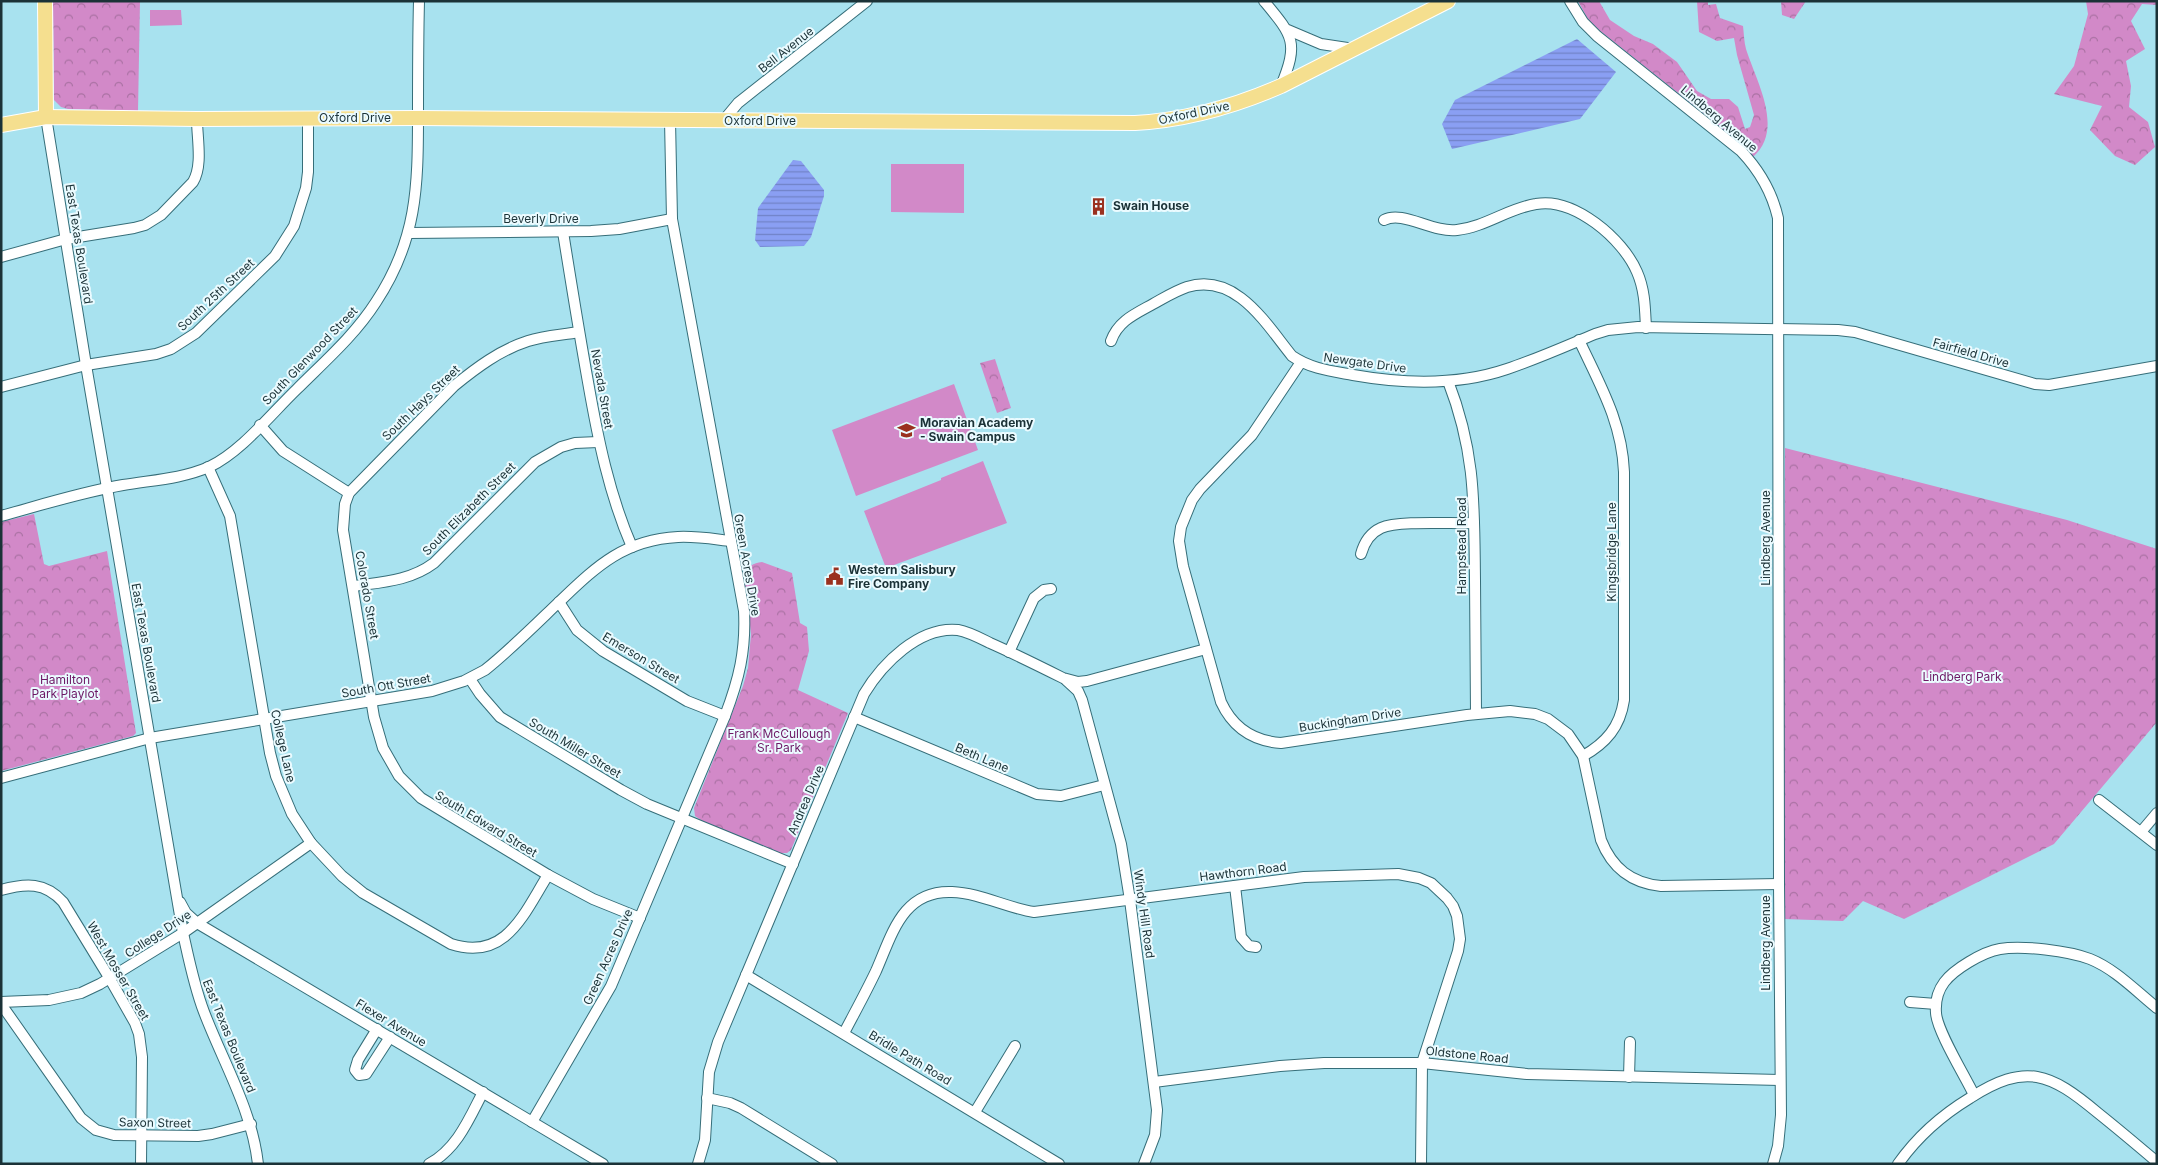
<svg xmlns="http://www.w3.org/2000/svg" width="2158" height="1165" font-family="Inter,sans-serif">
	<defs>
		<pattern id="forest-crowns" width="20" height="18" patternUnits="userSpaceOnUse" patternTransform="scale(1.25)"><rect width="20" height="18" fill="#d289c8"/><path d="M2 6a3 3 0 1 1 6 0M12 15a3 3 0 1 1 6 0" fill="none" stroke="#aa71a3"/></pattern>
		<pattern id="water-rules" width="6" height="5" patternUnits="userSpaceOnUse" patternTransform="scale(1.25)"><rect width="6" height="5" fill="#8a9ff3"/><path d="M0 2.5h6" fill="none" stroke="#7082c6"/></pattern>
	</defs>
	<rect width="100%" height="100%" fill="#a8e2ef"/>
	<g fill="#d289c8">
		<path d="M150 10H181L182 25 150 26Z"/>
		<path d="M891 164H964V213L891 212Z"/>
		<path d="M954 384 978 450 856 496 832 430Z"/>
		<path d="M983 461 1007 523 886 568 864 511 941 480V478Z"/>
	</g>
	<g fill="url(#forest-crowns)">
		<path d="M53 1H140L138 111 68 109 61 107 54 100Z"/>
		<path d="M1578 1H1599L1610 20 1634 36 1653 44 1677 62 1697 91 1711 99H1729L1738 107 1745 129 1750 127 1754 115 1737 55 1734 38 1717 41 1699 32 1697 1H1708V5L1716 4 1720 18 1743 26C1744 34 1744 42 1746 49 1756 81 1785 129 1753 157L1712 120 1590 23Z"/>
		<path d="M1781 1H1806L1794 19 1782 15Z"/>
		<path d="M2086 1H2157V5L2142 4 2131 21 2145 49 2126 61 2131 86 2129 107 2148 122 2155 147 2135 165 2115 156 2090 130 2102 106 2054 94 2074 66 2088 14Z"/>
		<path d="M995 359 1011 408 997 413 980 363Z"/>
		<path d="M1785 448 2067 520 2157 549V722L2054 844 1904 919 1863 901 1843 921 1783 919Z"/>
		<path d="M34 514 44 564 49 566 107 551 136 733 133 736 1 771V522Z"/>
		<path d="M762 562 792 573 800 623 807 627 809 651 798 690 848 713 791 850 787 853H780L705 823 695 816 694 808 743 686 748 668 751 634 744 575C748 566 753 563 762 562Z"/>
	</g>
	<g fill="url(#water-rules)">
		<path d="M1577 39 1616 72 1580 119 1452 149 1442 124 1455 100Z"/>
		<path d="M793 160 801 161 824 190V196L811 237 804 246 760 247 755 240 758 208Z"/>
	</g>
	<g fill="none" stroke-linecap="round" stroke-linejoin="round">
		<defs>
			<g id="minor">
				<path d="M1264 1C1293 36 1299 42 1281 86"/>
				<path d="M1570 1 1583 22 1597 36 1741 151C1760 171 1772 192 1778 218L1779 884 1781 1115 1778 1146 1773 1164"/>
				<path d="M1288 30 1321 44 1354 49"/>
				<path d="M46 117 86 365 183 933C189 960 194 986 204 1012 223 1062 252 1110 258 1164"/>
				<path d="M723 121 738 103 867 1"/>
				<path d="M1384 220C1403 210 1432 233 1457 230 1485 227 1509 208 1536 204 1574 197 1623 239 1637 272 1645 290 1645 309 1646 328"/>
				<path d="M563 232C571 282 579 332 588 382 598 439 609 494 632 547"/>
				<path d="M409 233 591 231 619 229 672 219"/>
				<path d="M1 257 66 239 134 228 145 225 161 215 193 182C203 165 197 139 197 119"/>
				<path d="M579 332C562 335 544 336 528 341 500 350 476 368 454 386L349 493 345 504 343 530 374 717 383 748 399 776 421 798 548 875 593 899 640 918"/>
				<path d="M1579 340C1600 385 1622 422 1624 472V700C1620 727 1606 743 1583 756"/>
				<path d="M1111 341C1118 321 1135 314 1153 304 1164 298 1175 291 1187 287 1236 272 1266 324 1292 356 1311 369 1331 371 1353 375 1404 384 1457 386 1507 369 1537 359 1566 346 1595 334L1608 330 1638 327 1838 330 1855 332 2035 384 2049 385 2157 366"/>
				<path d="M1301 362 1252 435 1200 489 1192 500 1181 527 1179 541 1183 566 1221 702C1233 728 1253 741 1281 743L1467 715 1510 711 1535 714 1548 719 1568 734 1583 756 1601 840C1612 868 1631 883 1661 886L1779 884"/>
				<path d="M1448 381C1476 453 1474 505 1475 580 1475 625 1476 669 1476 714"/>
				<path d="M1 387 86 365 156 354 171 349 196 333 275 256 294 226 306 188 308 172V119"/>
				<path d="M260 425 283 451 349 493"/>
				<path d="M208 467 230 516 270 753 276 776 292 814 311 843 342 876 363 893 451 944C506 962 524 913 548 875"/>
				<path d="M1 516C41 505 82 492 123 485 152 480 181 479 209 467 241 452 271 414 297 389 325 361 355 335 376 302 417 240 418 187 418 116 418 78 418 39 419 1"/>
				<path d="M1361 554C1364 543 1370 533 1381 528 1398 520 1454 524 1474 523"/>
				<path d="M354 586C382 582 410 581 434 563L535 462 561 447 575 443 598 442"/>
				<path d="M559 602 577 630 603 651 687 701 725 716"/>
				<path d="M1009 652 1034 598 1044 590 1051 589"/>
				<path d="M470 679 480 694 500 717 621 790 647 804 793 864"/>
				<path d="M1066 680 1078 691 1082 700 1121 844 1130 900 1157 1110 1155 1135 1144 1164"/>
				<path d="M854 717 1037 794 1061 796 1104 785"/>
				<path d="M1 778 150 738 432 691 464 681 485 670C510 650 534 626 558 603 595 568 622 540 678 537 695 536 713 539 731 541"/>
				<path d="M2099 800 2157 845"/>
				<path d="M2141 832 2157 813"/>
				<path d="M1235 886 1241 937 1249 946 1256 947"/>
				<path d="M1 890C26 883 45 882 63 902L110 979 135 1023 139 1034 142 1057 141 1164"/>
				<path d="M180 902 186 913 197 923 603 1164"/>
				<path d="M746 975 1059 1164"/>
				<path d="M1 1002 49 1000 81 993 100 984 183 933 311 843"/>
				<path d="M1910 1002 1936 1004"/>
				<path d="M1 1004 81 1118 96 1130 114 1135 198 1136 212 1134 251 1124"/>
				<path d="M377 1029 358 1060 355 1070 359 1075 366 1074 390 1037"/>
				<path d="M844 1033C855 1012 866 992 876 971 892 935 902 890 952 892 980 893 1007 908 1034 912L1304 877 1398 874 1419 878 1431 883 1447 898 1453 906 1457 916 1460 939 1458 951 1422 1063 1421 1164"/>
				<path d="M1629 1077 1630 1042"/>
				<path d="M1154 1082 1280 1066 1324 1063H1422L1527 1074 1780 1080"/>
				<path d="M1974 1095C1965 1076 1937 1031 1936 1013 1934 987 1949 974 1969 962 1979 956 1988 951 2000 949 2022 945 2069 951 2090 959 2115 969 2136 991 2157 1008"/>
				<path d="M707 1098 730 1103 741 1108 832 1164"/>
				<path d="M975 1112 1015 1046"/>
				<path d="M532 1122 611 986 725 716C739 679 746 651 744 611L672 219 670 120"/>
				<path d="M429 1164C457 1149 469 1119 483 1092"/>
				<path d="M698 1164 705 1140 709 1072 718 1042 864 694C882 664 919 626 958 630 969 632 980 638 990 643 1015 654 1039 666 1063 678L1078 682 1087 681 1206 649"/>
				<path d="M1898 1164C1917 1137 1942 1115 1970 1098 2026 1062 2050 1073 2098 1113 2118 1129 2137 1145 2157 1162"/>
			</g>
			<g id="major">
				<path d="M45 1 46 117"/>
				<path d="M1 125 46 117 197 119 418 118 1135 123C1187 120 1233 107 1281 86L1448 1"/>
			</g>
		</defs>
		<use href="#minor" stroke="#366e79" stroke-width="12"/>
		<use href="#major" stroke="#fff" stroke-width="16"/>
		<use href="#minor" stroke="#fff" stroke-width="10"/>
		<use href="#major" stroke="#f5df8f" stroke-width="14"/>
	</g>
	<defs>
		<symbol id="building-bare" viewBox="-9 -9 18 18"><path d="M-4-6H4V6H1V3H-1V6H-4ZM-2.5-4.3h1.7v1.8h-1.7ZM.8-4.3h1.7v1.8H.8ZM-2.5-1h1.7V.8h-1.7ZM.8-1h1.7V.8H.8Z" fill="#9a311f" stroke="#ebfbff" stroke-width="2.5" paint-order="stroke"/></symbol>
		<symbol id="school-bare" viewBox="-9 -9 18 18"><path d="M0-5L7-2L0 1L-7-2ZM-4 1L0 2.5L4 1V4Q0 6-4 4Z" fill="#9a311f" stroke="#ebfbff" stroke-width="2.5" paint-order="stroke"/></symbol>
		<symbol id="civic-bare" viewBox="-9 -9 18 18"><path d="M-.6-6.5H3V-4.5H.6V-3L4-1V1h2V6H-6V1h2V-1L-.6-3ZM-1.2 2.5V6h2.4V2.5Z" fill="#9a311f" stroke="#ebfbff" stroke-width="2.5" paint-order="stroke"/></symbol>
	</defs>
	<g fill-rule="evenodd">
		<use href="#building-bare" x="1086" y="194" width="25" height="25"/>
		<use href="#school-bare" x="894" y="418" width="25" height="25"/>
		<use href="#civic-bare" x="822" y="564" width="25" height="25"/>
	</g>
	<g text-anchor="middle" stroke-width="4" stroke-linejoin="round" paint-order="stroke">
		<g font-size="12" fill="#1b3237" stroke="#ebfbff">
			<text transform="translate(786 50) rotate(-38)" y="4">Bell Avenue</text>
			<text transform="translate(1194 113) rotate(-12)" y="4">Oxford Drive</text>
			<text x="355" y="122">Oxford Drive</text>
			<text transform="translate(1719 119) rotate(40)" y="4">Lindberg Avenue</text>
			<text x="760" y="125">Oxford Drive</text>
			<text x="541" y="223">Beverly Drive</text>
			<text transform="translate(79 244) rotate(81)" y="4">East Texas Boulevard</text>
			<text transform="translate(216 295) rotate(-43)" y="4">South 25th Street</text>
			<text transform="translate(1971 353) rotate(16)" y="4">Fairfield Drive</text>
			<text transform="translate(310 356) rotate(-46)" y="4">South Glenwood Street</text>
			<text transform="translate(1365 363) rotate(8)" y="4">Newgate Drive</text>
			<text transform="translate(602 389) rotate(80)" y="4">Nevada Street</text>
			<text transform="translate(421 403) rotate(-44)" y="4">South Hays Street</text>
			<text transform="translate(469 509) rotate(-45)" y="4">South Elizabeth Street</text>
			<text transform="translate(1766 538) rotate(-90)" y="4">Lindberg Avenue</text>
			<text transform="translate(1462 546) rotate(-90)" y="4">Hampstead Road</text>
			<text transform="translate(1612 552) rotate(-90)" y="4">Kingsbridge Lane</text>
			<text transform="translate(747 565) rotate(80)" y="4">Green Acres Drive</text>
			<text transform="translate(367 595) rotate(80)" y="4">Colorado Street</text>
			<text transform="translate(146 643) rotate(80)" y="4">East Texas Boulevard</text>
			<text transform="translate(641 658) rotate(31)" y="4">Emerson Street</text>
			<text transform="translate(386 686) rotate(-10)" y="4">South Ott Street</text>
			<text transform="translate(1350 720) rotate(-9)" y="4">Buckingham Drive</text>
			<text transform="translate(283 746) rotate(77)" y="4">College Lane</text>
			<text transform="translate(575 748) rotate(31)" y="4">South Miller Street</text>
			<text transform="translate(982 758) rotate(23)" y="4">Beth Lane</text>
			<text transform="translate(806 800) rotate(-67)" y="4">Andrea Drive</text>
			<text transform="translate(486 824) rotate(31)" y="4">South Edward Street</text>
			<text transform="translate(1243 872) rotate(-7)" y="4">Hawthorn Road</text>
			<text transform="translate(1144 914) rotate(82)" y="4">Windy Hill Road</text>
			<text transform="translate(158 934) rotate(-33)" y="4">College Drive</text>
			<text transform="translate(1766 943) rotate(-90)" y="4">Lindberg Avenue</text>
			<text transform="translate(608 957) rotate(-66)" y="4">Green Acres Drive</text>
			<text transform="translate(118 971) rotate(60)" y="4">West Mosser Street</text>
			<text transform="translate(391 1023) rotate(31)" y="4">Flexer Avenue</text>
			<text transform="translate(229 1036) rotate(68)" y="4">East Texas Boulevard</text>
			<text transform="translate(1467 1055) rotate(6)" y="4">Oldstone Road</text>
			<text transform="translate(910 1058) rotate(31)" y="4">Bridle Path Road</text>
			<text transform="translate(155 1123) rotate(1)" y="4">Saxon Street</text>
		</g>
		<g font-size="12" font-weight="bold" fill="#1b3237" stroke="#ebfbff" text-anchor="start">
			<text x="1113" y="210">Swain House</text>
			<text x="920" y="427">Moravian Academy<tspan x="920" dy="14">- Swain Campus</tspan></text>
			<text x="848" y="574">Western Salisbury<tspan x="848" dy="14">Fire Company</tspan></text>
		</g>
		<g font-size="12" fill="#6d1865" stroke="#ebfbff">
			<text x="1962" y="681">Lindberg Park</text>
			<text x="65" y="684">Hamilton<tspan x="65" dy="14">Park Playlot</tspan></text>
			<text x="779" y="738">Frank McCullough<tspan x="779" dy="14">Sr. Park</tspan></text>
		</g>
	</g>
	<rect width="2158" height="1165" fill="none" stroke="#1b3237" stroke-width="5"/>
</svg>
